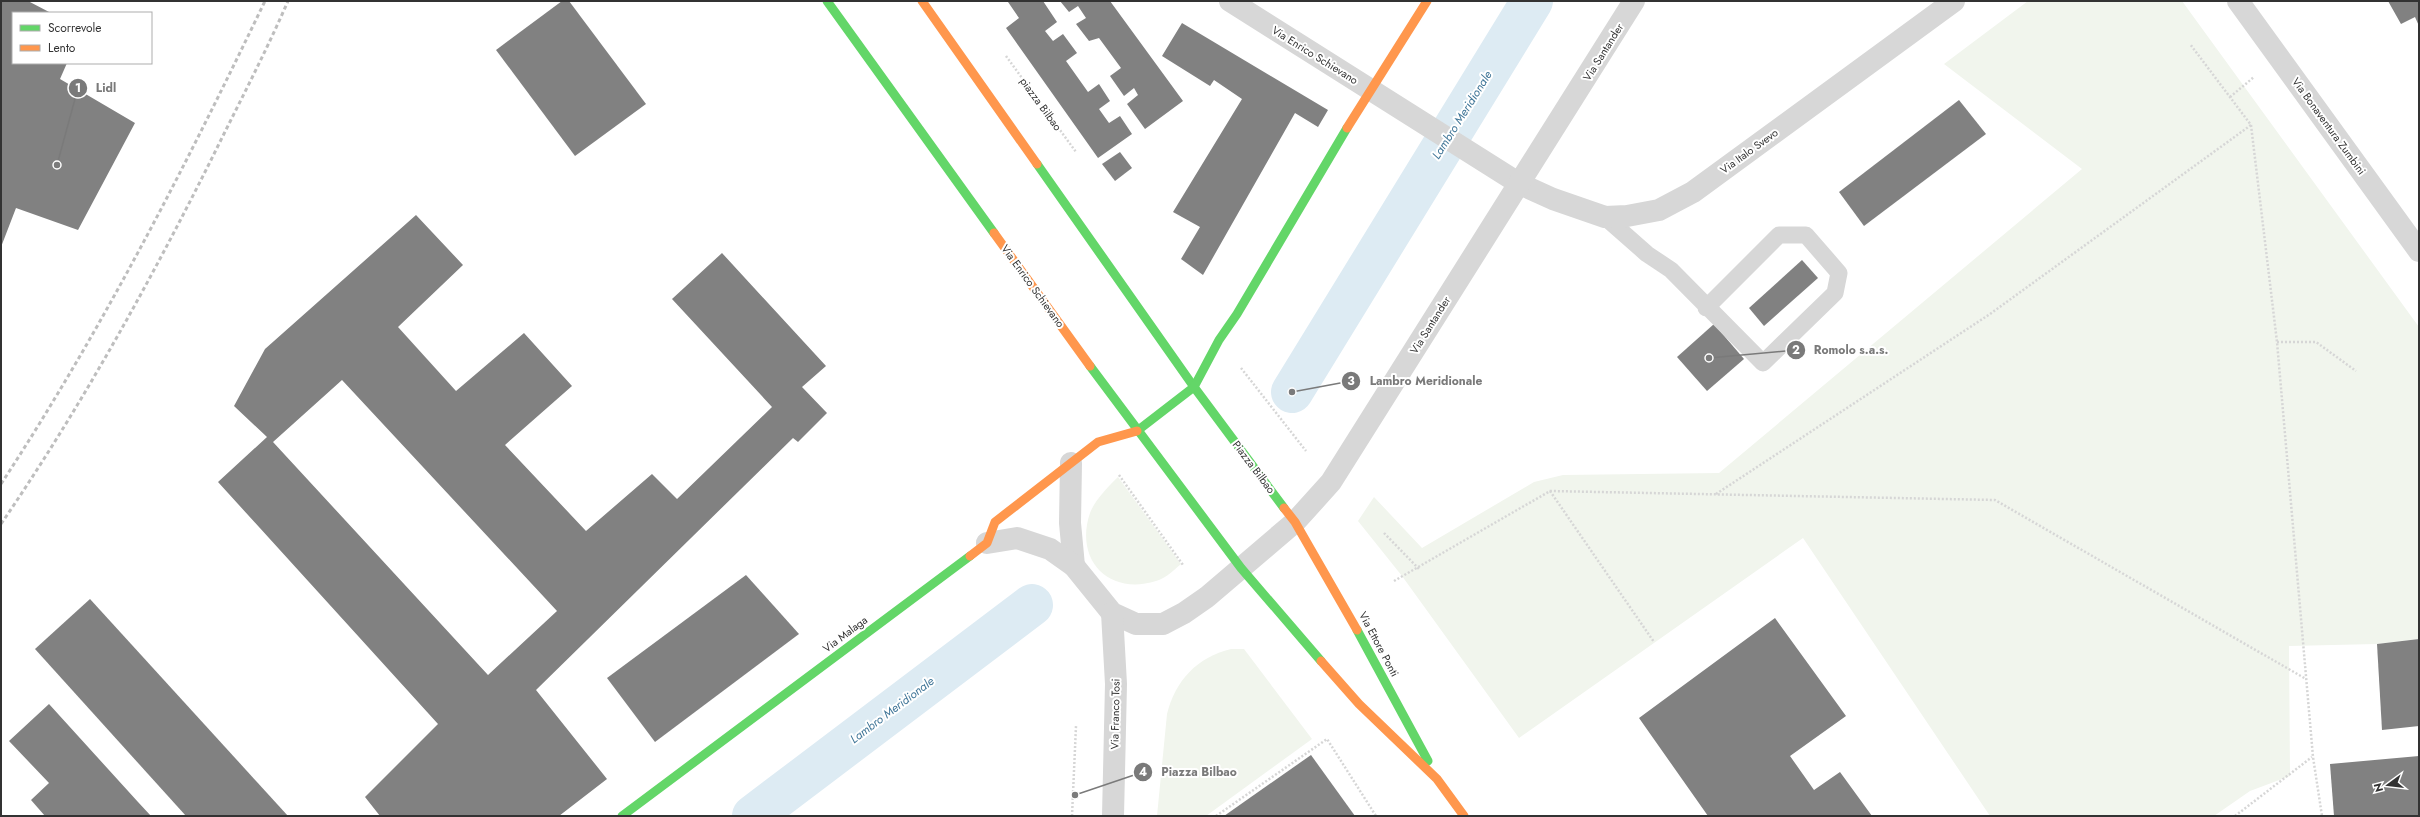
<svg xmlns="http://www.w3.org/2000/svg" width="2420" height="817" font-family="Jost,sans-serif">
	<rect width="100%" height="100%" fill="#fff"/>
	<g fill="#f1f5ed">
		<path d="M2028 1H2182L2419 327V639L2377 644 2289 646 2290 776 2250 791 2214 816H1990L1803 538 1519 738 1402 576 1358 521 1374 497 1422 548 1534 482 1563 475 1719 473 2082 169 1944 64Z"/>
		<path d="M1118 477 1181 564C1174 570 1166 578 1156 581 1109 596 1074 560 1090 513 1095 500 1108 487 1118 477Z"/>
		<path d="M1231 649H1244L1312 739 1206 816H1157L1167 714C1175 681 1197 657 1231 649Z"/>
	</g>
	<g fill="none" stroke-linecap="round" stroke-linejoin="round">
		<g stroke="#ddebf3" stroke-width="42">
			<path d="M1292 392 1532 1"/>
			<path d="M753 816 1032 605"/>
		</g>
	</g>
	<g fill="#818181" fill-rule="evenodd">
		<path d="M1 1H28L51 13H13V63H67L60 79 135 123 78 230 16 208 1 247Z"/>
		<path d="M562 1H569L646 104 575 156 496 50Z"/>
		<path d="M1043 1 1057 22 1045 31 1053 41 1063 34 1077 53 1066 61 1088 92 1099 84 1110 101 1099 109 1109 123 1120 116 1132 134 1098 158 1006 28 1019 18 1008 2Z"/>
		<path d="M1060 1H1110L1183 101 1145 129 1127 104 1138 95 1134 88 1124 96 1110 76 1121 68 1099 38 1089 41 1076 24 1086 18 1078 6 1069 12Z"/>
		<path d="M2388 1H2419V26L2415 17 2401 24Z"/>
		<path d="M1182 23 1328 110 1318 127 1295 113 1203 275 1181 259 1200 227 1173 212 1242 99 1214 80 1210 86 1162 56Z"/>
		<path d="M1959 100 1986 134 1864 226 1839 192Z"/>
		<path d="M1120 152 1132 168 1115 181 1102 164Z"/>
		<path d="M416 215 463 265 398 327 456 391 524 333 572 386 505 445 586 531 652 474 677 499 772 407 672 299 722 253 826 366 802 387 827 413 798 442 793 438 536 690 607 779 559 816H380L365 797 438 724 218 482 267 437 234 406 265 349ZM342 380 557 611 488 675 273 442Z"/>
		<path d="M1802 260 1818 278 1764 326 1749 308Z"/>
		<path d="M1714 324 1744 359 1707 391 1677 357Z"/>
		<path d="M746 575 799 634 655 742 607 678Z"/>
		<path d="M90 599 288 816H186L35 649Z"/>
		<path d="M1775 618 1846 716 1790 756 1814 790 1840 772 1872 816H1708L1639 718Z"/>
		<path d="M2419 639V726L2382 730 2377 644Z"/>
		<path d="M49 704 138 802 151 816H45L31 800 49 783 9 741Z"/>
		<path d="M1311 755 1355 816H1224Z"/>
		<path d="M2419 756V816H2334L2330 764Z"/>
	</g>
	<g fill="none" stroke-linecap="round" stroke-linejoin="round">
		<g stroke="#d6d6d6" stroke-width="2.5" stroke-dasharray="2 2" stroke-linecap="butt">
			<path d="M1006 56 1076 152"/>
			<path d="M2230 97 2254 77"/>
			<path d="M2251 125 2277 342 2313 757 2322 816"/>
			<path d="M2277 342H2316L2356 371"/>
			<path d="M1241 368 1306 451"/>
			<path d="M1119 475 1183 565"/>
			<path d="M1550 491 1654 642"/>
			<path d="M1716 494 1990 314 2251 125 2190 44"/>
			<path d="M1384 533 1419 569"/>
			<path d="M1394 581 1550 491 1995 500 2306 679"/>
			<path d="M1072 816 1076 726"/>
			<path d="M1216 816 1327 739 1376 816"/>
			<path d="M2235 816 2312 757"/>
		</g>
		<path stroke="#d7d7d7" stroke-width="17" d="M1605 217 1647 254 1671 270 1763 363 1835 293 1839 273 1806 235H1779L1706 308"/>
		<g stroke="#d7d7d7" stroke-width="22">
			<path d="M1230 1 1520 184 1553 199 1605 217 1627 216 1659 210 1693 192 1954 1"/>
			<path d="M2238 1 2419 251"/>
			<path d="M1071 463 1070 523 1074 566"/>
			<path d="M987 543 1017 538 1050 549 1074 566 1112 613 1136 624H1163L1184 613 1207 597 1295 522 1331 482 1634 1"/>
			<path d="M1112 613 1116 684 1113 816"/>
		</g>
		<g stroke="#63d668" stroke-width="9">
			<path d="M827 1 994 233"/>
			<path d="M1037 164 1194 387 1284 508"/>
			<path d="M1090 366 1241 568 1321 661"/>
			<path d="M1137 431 1194 387 1219 340 1237 314 1347 128"/>
			<path d="M1357 630 1428 761"/>
			<path d="M622 816 970 556"/>
		</g>
		<g stroke="#ff974d" stroke-width="9">
			<path d="M922 1 1037 164"/>
			<path d="M1347 128 1427 1"/>
			<path d="M994 233 1090 366"/>
			<path d="M1284 508 1295 522 1357 630"/>
			<path d="M970 556 987 543 995 522 1098 442 1137 431"/>
			<path d="M1321 661 1359 704 1437 779 1464 816"/>
		</g>
		<g stroke="#bebebe" stroke-width="3" stroke-dasharray="4 3" stroke-linecap="butt">
			<path d="M1 484C102 330 185 167 265 1"/>
			<path d="M1 524C81 407 150 282 213 156 238 105 265 54 288 1"/>
		</g>
	</g>
	<g text-anchor="middle" stroke-width="4" stroke-linejoin="round" paint-order="stroke">
		<g font-size="11" fill="#333" stroke="#fff">
			<text transform="translate(1603 52) rotate(-58)" y="4">Via Santander</text>
			<text transform="translate(1315 55) rotate(32)" y="4">Via Enrico Schievano</text>
			<text transform="translate(1041 104) rotate(54)" y="4">piazza Bilbao</text>
			<text transform="translate(2329 126) rotate(54)" y="4">Via Bonaventura Zumbini</text>
			<text transform="translate(1749 151) rotate(-36)" y="4">Via Italo Svevo</text>
			<text transform="translate(1033 286) rotate(54)" y="4">Via Enrico Schievano</text>
			<text transform="translate(1430 325) rotate(-58)" y="4">Via Santander</text>
			<text transform="translate(1254 467) rotate(53)" y="4">Piazza Bilbao</text>
			<text transform="translate(845 634) rotate(-37)" y="4">Via Malaga</text>
			<text transform="translate(1379 644) rotate(62)" y="4">Via Ettore Ponti</text>
			<text transform="translate(1115 714) rotate(-89)" y="4">Via Franco Tosi</text>
		</g>
		<g font-size="12" font-style="italic" fill="#3f7597" stroke="#fff">
			<text transform="translate(1462 115) rotate(-58)" y="4">Lambro Meridionale</text>
			<text transform="translate(892 710) rotate(-37)" y="4">Lambro Meridionale</text>
		</g>
	</g>
	<path fill="none" stroke="#7a7a7a" stroke-width="1.5" d="M57 165L78 88M1709 358L1796 350M1292 392L1351 381M1075 795L1143 772"/>
	<g fill="#7a7a7a" stroke="#fff" stroke-width="1.5">
		<circle cx="57" cy="165" r="4"/>
		<circle cx="1709" cy="358" r="4"/>
		<circle cx="1292" cy="392" r="4"/>
		<circle cx="1075" cy="795" r="4"/>
		<circle cx="78" cy="88" r="10"/>
		<circle cx="1796" cy="350" r="10"/>
		<circle cx="1351" cy="381" r="10"/>
		<circle cx="1143" cy="772" r="10"/>
	</g>
	<g font-size="12" text-anchor="middle" font-weight="bold" fill="#fff">
		<text x="78" y="92">1</text>
		<text x="1796" y="354">2</text>
		<text x="1351" y="385">3</text>
		<text x="1143" y="776">4</text>
	</g>
	<g font-size="12" text-anchor="middle" font-weight="bold" fill="#7a7a7a" stroke="#fff" stroke-width="4" stroke-linejoin="round" paint-order="stroke">
		<text x="106" y="92">Lidl</text>
		<text x="1851" y="354">Romolo s.a.s.</text>
		<text x="1426" y="385">Lambro Meridionale</text>
		<text x="1199" y="776">Piazza Bilbao</text>
	</g>
	<rect width="2420" height="817" fill="none" stroke="#333333" stroke-width="4"/>
	<rect x="12" y="12" width="140" height="52" fill="#ffffff" stroke="#adadad"/>
	<rect x="20" y="25" width="20" height="6" fill="#63d668" stroke="#adadad"/>
	<text x="48" y="32" font-size="12" fill="#333333">Scorrevole</text>
	<rect x="20" y="45" width="20" height="6" fill="#ff974d" stroke="#adadad"/>
	<text x="48" y="52" font-size="12" fill="#333333">Lento</text>
	<g transform="translate(2388 785) rotate(255)" stroke="#ffffff" stroke-width="3" paint-order="stroke">
	<path d="M0-3L7 15L0 10L-7 15Z" fill="#333333"/>
	<text y="-6" font-size="11" font-weight="bold" text-anchor="middle" fill="#333333">N</text>
	</g>
</svg>
